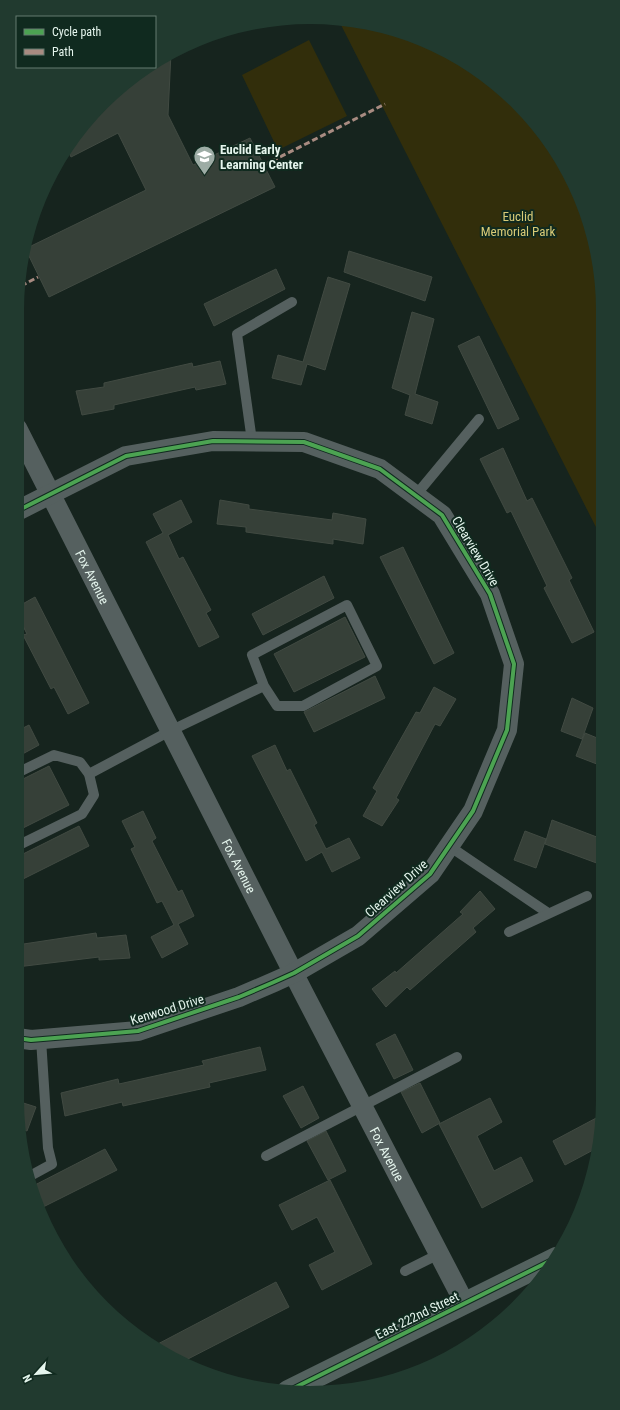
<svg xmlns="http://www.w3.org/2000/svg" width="620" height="1410" font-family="'Roboto Condensed',sans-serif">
	<rect width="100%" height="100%" fill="#16241e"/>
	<g fill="#322e0b">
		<path d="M338 19 348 20 404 33 473 67 542 131 581 198 600 272 601 537Z"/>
		<path d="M309 40 347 116 278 150 242 75Z"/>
	</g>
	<g fill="#364038" stroke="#414a42">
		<path d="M171 53 168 115 193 165 250 138 275 187 49 297 27 252V248L146 190 118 133 71 157 67 148 90 117 132 77 149 67H155V63Z"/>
		<path d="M349 251 432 277 425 301 344 272Z"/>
		<path d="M276 269 285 289 214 326 204 304Z"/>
		<path d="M328 277 350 284 325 370 307 364 301 385 272 378 278 355 303 362Z"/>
		<path d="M412 312 434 319 415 394 438 402 432 424 405 415 410 395 392 388Z"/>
		<path d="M479 336 519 419 498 429 458 346Z"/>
		<path d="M220 361 226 384 196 390 195 387 114 405V409L82 415 76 391 104 387V383L192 363 193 367Z"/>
		<path d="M503 448 527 501 532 498 572 578 569 580 594 632 572 643 544 588 547 586 511 511 507 513 480 459Z"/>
		<path d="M181 500 192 522 168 535 179 559 183 557 211 610 206 613 219 637 199 647 146 542 163 533 153 514Z"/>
		<path d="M220 500 249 505V509L332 520 333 513 366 519 363 544 333 539V544L246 532V527L217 524Z"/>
		<path d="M403 547 454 653 434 664 380 557Z"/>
		<path d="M324 576 334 598 263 635 252 614Z"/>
		<path d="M35 597 89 703 68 714 54 687 51 689 23 635 27 634 17 614V602L19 606Z"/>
		<path d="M345 617 365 657 294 692 274 654Z"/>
		<path d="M375 676 385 698 314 732 304 712Z"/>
		<path d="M434 687 456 699 440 726 435 724 396 798 399 800 382 826 363 816 377 791 373 788 416 712 420 713Z"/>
		<path d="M572 698 593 708 582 739 561 731Z"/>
		<path d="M29 725 39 745 17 757V731Z"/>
		<path d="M585 733 602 740V766L576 756Z"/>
		<path d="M275 745 287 771 290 769 317 823 314 825 326 849 349 838 360 858 332 872 322 852 306 861 252 756Z"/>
		<path d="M49 766 69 805 17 831V782Z"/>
		<path d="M143 811 156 838 152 841 178 892 182 890 194 916 178 924 188 944 162 958 151 937 174 925 162 901 157 903 131 849 135 847 122 821Z"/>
		<path d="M552 820 602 839V865L545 844Z"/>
		<path d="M79 826 89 846 17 882V857Z"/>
		<path d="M525 831 546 839 536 868 514 860Z"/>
		<path d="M480 891 495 909 473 928 476 932 410 990 407 987 386 1007 372 989 395 971 396 973 463 914 460 912Z"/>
		<path d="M96 933 97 938 126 935 130 958 99 960V957L17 967V945Z"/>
		<path d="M395 1034 413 1070 394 1079 376 1044Z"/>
		<path d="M260 1047 266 1070 209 1083 210 1087 123 1106 122 1102 65 1116 61 1093 118 1079 119 1084 204 1065 202 1061Z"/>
		<path d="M420 1083 440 1123 422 1133 401 1092Z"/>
		<path d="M303 1086 319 1118 301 1128 283 1096Z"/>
		<path d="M490 1098 502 1122 477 1136 494 1171 521 1157 533 1181 482 1208 439 1124Z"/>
		<path d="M17 1101 36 1107 27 1131 22 1129Z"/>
		<path d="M600 1116 595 1149 565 1165 553 1141Z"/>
		<path d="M326 1131 346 1171 328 1180 307 1141Z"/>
		<path d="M105 1149 117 1170 39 1209 31 1187Z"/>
		<path d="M330 1180 372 1264 322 1290 309 1265 335 1252 317 1217 292 1230 279 1205Z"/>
		<path d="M276 1282 289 1307 184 1361 163 1354 154 1346Z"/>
	</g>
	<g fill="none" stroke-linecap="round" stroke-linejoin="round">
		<g stroke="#55605f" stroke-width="10">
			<path d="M252 441 237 334 292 302"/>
			<path d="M416 495 479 419"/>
			<path d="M89 774 170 731 264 686 277 706H303L377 666 347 605 252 655 264 686"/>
			<path d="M17 846 82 814 94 795 89 774 80 762 54 755 17 773"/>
			<path d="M449 846 548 913"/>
			<path d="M509 932 587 896"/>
			<path d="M266 1156 457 1057"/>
			<path d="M30 1176 52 1164 48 1148 41 1039"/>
			<path d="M405 1271 439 1254"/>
		</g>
		<g stroke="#55605f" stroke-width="20">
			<path id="s1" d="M17 428 302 990 464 1302"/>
			<path d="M17 1038 31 1040 138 1031 239 997 274 982 294 973 358 936 430 874 473 811 507 730 514 664 490 594 442 515 380 469 304 442 213 441 126 456 17 511"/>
		</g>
		<path stroke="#54625f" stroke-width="22" d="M288 1391 556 1258"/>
		<g stroke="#a88b81" stroke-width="3" stroke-dasharray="6 3" stroke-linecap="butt">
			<path d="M264 165 385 104"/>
			<path d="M21 286 38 277"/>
		</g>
		<defs>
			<g id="cycleway">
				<path d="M17 1038 31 1040 138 1031 239 997 274 982 294 973 358 936 430 874 473 811 507 730 514 664 490 594 442 515 380 469 304 442 213 441 126 456 17 511"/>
				<path d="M288 1391 556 1258"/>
			</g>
		</defs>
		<use href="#cycleway" stroke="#102a1f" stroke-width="6"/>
		<use href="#cycleway" stroke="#4ca352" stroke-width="4"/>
	</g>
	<defs>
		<symbol id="school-pin" viewBox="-11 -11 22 30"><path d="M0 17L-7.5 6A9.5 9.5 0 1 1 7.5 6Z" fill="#9daca5" stroke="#102a1f"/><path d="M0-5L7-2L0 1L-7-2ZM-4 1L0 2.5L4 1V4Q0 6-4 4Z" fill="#fff"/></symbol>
	</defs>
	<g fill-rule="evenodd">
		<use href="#school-pin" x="192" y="144" width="25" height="34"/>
	</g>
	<g text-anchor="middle" stroke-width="4" stroke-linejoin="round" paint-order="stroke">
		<g font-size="13" font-weight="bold" fill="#e5f5ed" stroke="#102a1f" text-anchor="start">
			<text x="220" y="154">Euclid Early<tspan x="220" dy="15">Learning Center</tspan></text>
		</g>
		<g font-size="13" fill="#d9cb77" stroke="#102a1f">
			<text x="518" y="221">Euclid<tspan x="518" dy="15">Memorial Park</tspan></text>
		</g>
		<g font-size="13" fill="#e5f5ed" stroke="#102a1f">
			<text transform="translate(476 551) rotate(59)" y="5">Clearview Drive</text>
			<text dy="5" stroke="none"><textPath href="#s1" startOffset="167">Fox Avenue</textPath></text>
			<text dy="5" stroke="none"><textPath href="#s1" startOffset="491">Fox Avenue</textPath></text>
			<text transform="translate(396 888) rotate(-42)" y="5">Clearview Drive</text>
			<text transform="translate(167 1009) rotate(-17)" y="5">Kenwood Drive</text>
			<text dy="5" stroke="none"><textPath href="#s1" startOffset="815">Fox Avenue</textPath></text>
			<text transform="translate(417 1315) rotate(-26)" y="5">East 222nd Street</text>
		</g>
	</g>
	<path d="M0 0H620V1410H0ZM310 24H310A286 286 0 0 1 596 310V1100A286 286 0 0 1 310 1386H310A286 286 0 0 1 24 1100V310A286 286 0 0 1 310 24Z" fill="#213a2f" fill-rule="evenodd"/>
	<rect x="16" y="16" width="140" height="52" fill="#102a1f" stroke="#657b71"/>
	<rect x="24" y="29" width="20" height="6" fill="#4ca352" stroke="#657b71"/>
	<text x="52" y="36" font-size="12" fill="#e5f5ed">Cycle path</text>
	<rect x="24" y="49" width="20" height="6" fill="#a88b81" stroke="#657b71"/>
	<text x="52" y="56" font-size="12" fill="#e5f5ed">Path</text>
	<g transform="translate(36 1374) rotate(243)" stroke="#102a1f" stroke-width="3" paint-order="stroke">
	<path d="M0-3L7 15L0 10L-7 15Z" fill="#e5f5ed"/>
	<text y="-6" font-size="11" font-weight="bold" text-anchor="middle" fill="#e5f5ed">N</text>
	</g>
</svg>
